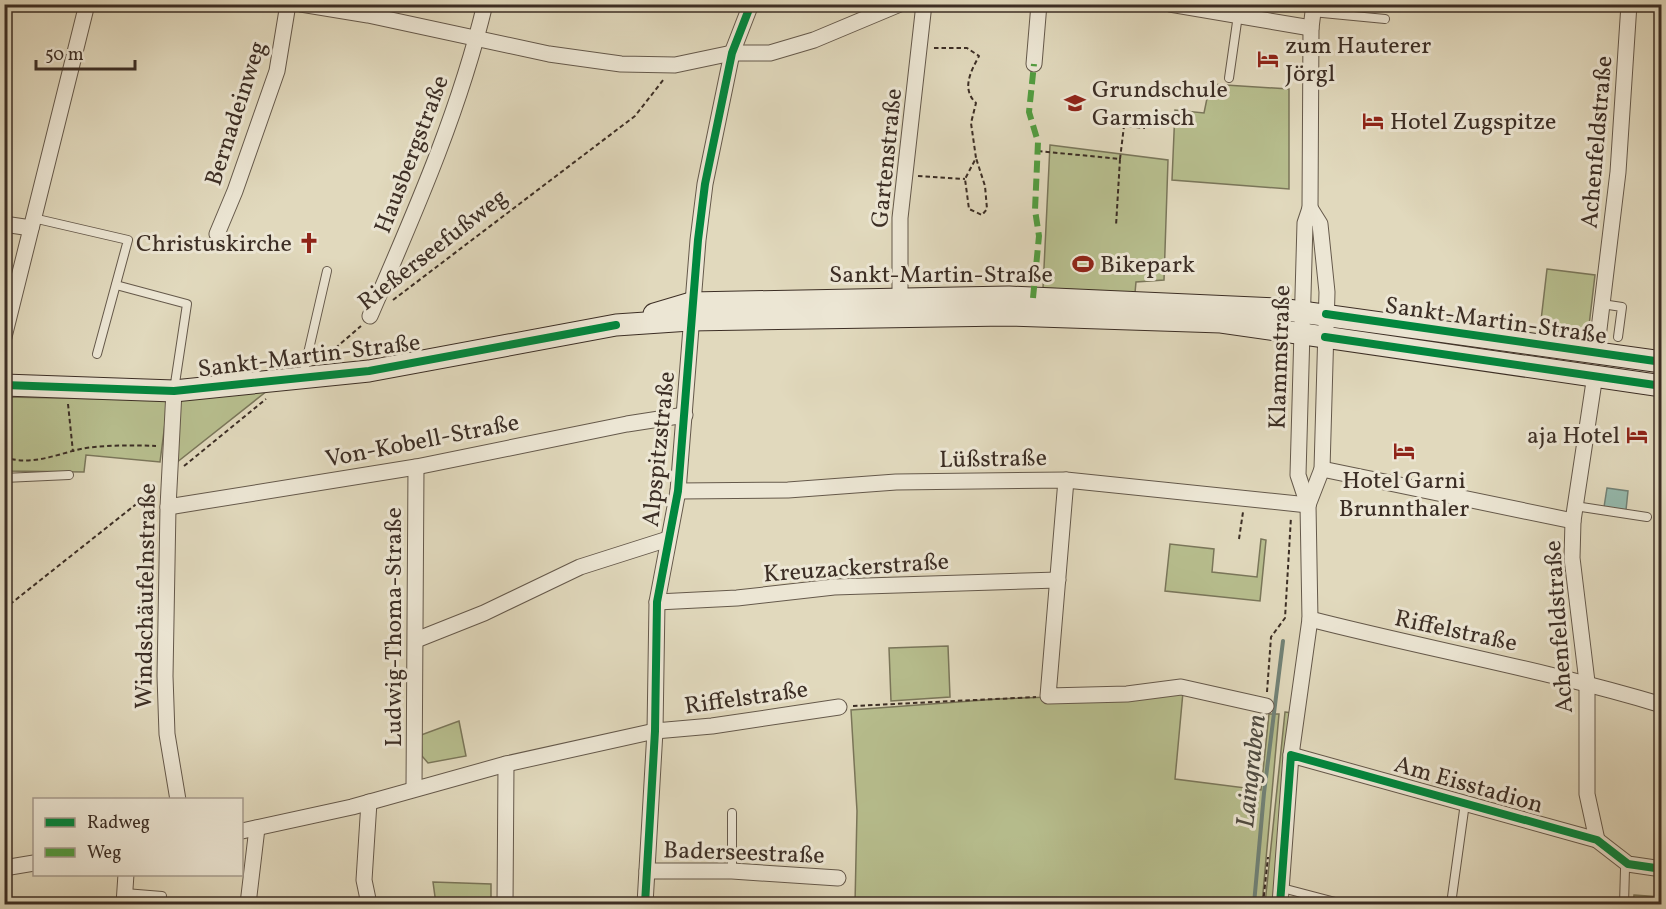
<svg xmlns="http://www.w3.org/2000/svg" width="1666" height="909" font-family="Vollkorn,serif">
	<rect width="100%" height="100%" fill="#e1d9bd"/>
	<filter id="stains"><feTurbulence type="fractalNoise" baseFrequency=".00333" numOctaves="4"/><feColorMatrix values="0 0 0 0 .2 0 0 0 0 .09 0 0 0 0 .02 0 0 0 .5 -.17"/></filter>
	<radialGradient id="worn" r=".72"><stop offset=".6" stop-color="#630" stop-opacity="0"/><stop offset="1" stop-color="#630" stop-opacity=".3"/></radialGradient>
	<g fill="#b7be8e" stroke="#7a765a" stroke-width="1.5">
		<path d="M1210 84 1289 89V189L1172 180 1175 110 1204 113Z"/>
		<path d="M1050 145 1168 160 1164 280 1136 282 1135 293 1043 288Z"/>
		<path d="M1547 269 1595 275 1588 334 1540 329Z"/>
		<path d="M267 391 176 463 177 400Z"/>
		<path d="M5 397 168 400 160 462 86 455 84 472 5 471Z"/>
		<path d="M1261 539 1266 540 1260 601 1165 591 1170 544 1214 549 1212 572 1257 577Z"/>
		<path d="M948 646 950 697 891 701 889 648Z"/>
		<path d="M1183 692 1175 779 1261 790 1269 714H1279L1262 904H855L857 811 851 710 998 699Z"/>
		<path d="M1285 712 1292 713 1275 904H1265Z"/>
		<path d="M459 721 466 756 428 763 422 756 421 735Z"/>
		<path d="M433 882 491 884V904H436Z"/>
		<path d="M1634 895 1661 897V904H1633Z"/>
	</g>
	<path fill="#95baae" stroke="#718277" stroke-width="1.5" d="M1607 488 1628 491 1626 510 1604 507Z"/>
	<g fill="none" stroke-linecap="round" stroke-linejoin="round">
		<path stroke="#718277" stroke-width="4" d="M1254 904 1264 793 1283 641"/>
		<defs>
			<g id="lane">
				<path d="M1312 12 1385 19"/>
				<path d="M1229 78 1238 15"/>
				<path d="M33 218 128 240 97 354"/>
				<path d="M116 285 187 304 174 390"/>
				<path d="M1602 304 1622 307 1618 337"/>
				<path d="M303 375 327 271"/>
				<path d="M4 478 69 475"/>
				<path d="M1575 506 1647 517"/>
				<path d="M732 871V813"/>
				<path d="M1282 888 1343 904"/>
				<path d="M125 893 162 896"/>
				<path d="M1451 904 1465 803"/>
				<path d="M1624 904 1625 869 1628 864"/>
			</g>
			<g id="street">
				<path d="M301 4 368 15 549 54 621 64 675 65 732 53H770L814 40 900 4"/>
				<path d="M1170 4 1311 28"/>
				<path d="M1034 64 1039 4"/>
				<path d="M4 224 31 228"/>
				<path d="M217 234 235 191 277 71 288 4"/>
				<path d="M900 307V218L924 4"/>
				<path d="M370 316C414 214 459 113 485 4"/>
				<path d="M4 337 87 4"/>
				<path d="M1596 354 1618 172 1629 4"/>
				<path d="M1595 375 1573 521 1572 558 1587 682V794L1597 840"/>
				<path d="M174 391 168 507 165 676 167 734 178 800"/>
				<path d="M1322 469 1573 521"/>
				<path d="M1066 480 1048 696 1127 694 1181 687 1266 706"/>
				<path d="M678 491 788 490 896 482 1066 480 1308 505"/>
				<path d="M1308 505 1322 469 1327 292 1320 224 1310 208"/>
				<path d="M168 507 416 467 627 424 685 415"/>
				<path d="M657 602 737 598 834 587 1058 580"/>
				<path d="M1310 619C1427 649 1546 670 1662 705"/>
				<path d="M416 640 484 613 580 567 668 539"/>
				<path d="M1291 755 1597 840 1628 864 1662 869"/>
				<path d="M414 788 416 467"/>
				<path d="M242 831 352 807 506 764 655 731 712 726 839 707"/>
				<path d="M4 868 34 863"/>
				<path d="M647 871H732L838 878"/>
				<path d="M124 904 126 874"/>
				<path d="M248 904 257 828"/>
				<path d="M369 904 364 880 369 802"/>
				<path d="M505 904 506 764"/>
				<path d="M645 904 655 731 657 602 678 491 698 240 705 184 732 53 751 4"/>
				<path d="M1280 904 1291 755 1310 619 1308 505 1298 475 1305 223 1310 208 1311 28 1314 4"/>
			</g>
			<g id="secondary">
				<path d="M654 314 691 303 1009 297 1280 309 1662 362"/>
				<path d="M4 385 174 391 369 371 616 325 690 320 1007 315 1221 322 1662 386"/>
			</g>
		</defs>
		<use href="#lane" stroke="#65594b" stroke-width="10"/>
		<use href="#street" stroke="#65594b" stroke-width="17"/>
		<use href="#secondary" stroke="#3c2e25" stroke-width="23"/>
		<g stroke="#3c2e25" stroke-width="2" stroke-dasharray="4.5 3" stroke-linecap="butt">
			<path d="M934 48H967L979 56C971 71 961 89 976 103L971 123 976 158 965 179 969 209 982 215 987 209 985 186 976 158"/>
			<path d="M1038 151 1120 159 1116 226"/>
			<path d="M1120 159 1124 126 1145 128"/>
			<path d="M918 176 965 179"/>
			<path d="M393 300 635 116 664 79"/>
			<path d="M324 358 361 326"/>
			<path d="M68 404 73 452"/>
			<path d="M4 457C33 467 58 453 86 448 109 445 133 445 156 446"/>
			<path d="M184 466 266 399"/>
			<path d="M1239 539 1243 512"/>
			<path d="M4 609 154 490"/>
			<path d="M1267 692 1271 637 1285 618 1291 517"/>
			<path d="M853 706 1036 697"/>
			<path d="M1635 902 1644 904"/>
			<path d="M1263 904 1268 857"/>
		</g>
		<use href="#lane" stroke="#ece6d4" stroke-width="8"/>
		<use href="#street" stroke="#ece6d4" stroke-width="15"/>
		<use href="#secondary" stroke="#ece6d4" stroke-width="21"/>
		<path stroke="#529d40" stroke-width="6" stroke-dasharray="12 6" stroke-linecap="butt" d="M1033 298 1039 236 1035 210 1038 142 1029 112 1034 64"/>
		<defs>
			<g id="cycleway">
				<path d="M1326 314 1662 362"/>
				<path d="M1325 337 1662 386"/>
				<path d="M4 385 174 391 369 371 616 325"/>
				<path d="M645 904 655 731 657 602 678 491 698 240 705 184 732 53 751 4"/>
				<path d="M1280 904 1291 755 1597 840 1628 864 1662 869"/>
			</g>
		</defs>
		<use href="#cycleway" stroke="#ece6d4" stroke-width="11"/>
		<use href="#cycleway" stroke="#00873e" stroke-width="8"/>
	</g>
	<defs>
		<symbol id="hotel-bare" viewBox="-9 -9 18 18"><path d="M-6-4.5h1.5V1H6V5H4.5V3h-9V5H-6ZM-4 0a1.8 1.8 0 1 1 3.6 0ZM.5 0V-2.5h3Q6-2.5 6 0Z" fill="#8f2418" stroke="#ece6d4" stroke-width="2.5" paint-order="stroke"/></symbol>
		<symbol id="school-bare" viewBox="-9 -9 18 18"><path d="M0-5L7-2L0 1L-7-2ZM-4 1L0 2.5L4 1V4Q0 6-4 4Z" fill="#8f2418" stroke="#ece6d4" stroke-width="2.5" paint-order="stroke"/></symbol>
		<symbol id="church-bare" viewBox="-9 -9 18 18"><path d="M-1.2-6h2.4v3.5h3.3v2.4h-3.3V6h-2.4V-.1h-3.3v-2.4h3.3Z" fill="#8f2418" stroke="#ece6d4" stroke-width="2.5" paint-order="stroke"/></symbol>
		<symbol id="stadium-bare" viewBox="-9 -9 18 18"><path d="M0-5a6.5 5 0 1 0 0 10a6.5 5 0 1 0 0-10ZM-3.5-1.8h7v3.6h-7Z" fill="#8f2418" stroke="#ece6d4" stroke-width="2.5" paint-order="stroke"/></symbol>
	</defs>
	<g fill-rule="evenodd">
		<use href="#hotel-bare" x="1253" y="44" width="30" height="30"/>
		<use href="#school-bare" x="1060" y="88" width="30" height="30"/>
		<use href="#hotel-bare" x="1358" y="106" width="30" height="30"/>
		<use href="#church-bare" x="294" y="228" width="30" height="30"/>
		<use href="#stadium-bare" x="1068" y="249" width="30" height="30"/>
		<use href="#hotel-bare" x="1622" y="420" width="30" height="30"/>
		<use href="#hotel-bare" x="1389" y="436" width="30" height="30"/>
	</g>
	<g text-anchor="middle" stroke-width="6" stroke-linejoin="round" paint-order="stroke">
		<g font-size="24" fill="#3c2e25" stroke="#ece6d4" text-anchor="start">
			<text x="1285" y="53">zum Hauterer<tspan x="1285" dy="28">Jörgl</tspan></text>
			<text x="1092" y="97">Grundschule<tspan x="1092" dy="28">Garmisch</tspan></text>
			<text x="1390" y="129">Hotel Zugspitze</text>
			<text x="292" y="251" text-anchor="end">Christuskirche</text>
			<text x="1100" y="272">Bikepark</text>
			<text x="1620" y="443" text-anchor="end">aja Hotel</text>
			<text x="1404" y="488" text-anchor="middle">Hotel Garni<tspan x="1404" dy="28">Brunnthaler</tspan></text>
		</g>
		<g font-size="24" fill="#3c2e25" stroke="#ece6d4">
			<text transform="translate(235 113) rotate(-72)" y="8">Bernadeinweg</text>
			<text transform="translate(1596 142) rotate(-85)" y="8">Achenfeldstraße</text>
			<text transform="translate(411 154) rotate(-69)" y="8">Hausbergstraße</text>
			<text transform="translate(886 158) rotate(-84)" y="8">Gartenstraße</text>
			<text transform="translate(432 249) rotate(-38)" y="8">Rießerseefußweg</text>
			<text x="941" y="282">Sankt-Martin-Straße</text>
			<text transform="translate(1496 320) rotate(8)" y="8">Sankt-Martin-Straße</text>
			<text transform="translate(309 355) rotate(-7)" y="8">Sankt-Martin-Straße</text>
			<text transform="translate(1279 357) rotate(-88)" y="8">Klammstraße</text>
			<text transform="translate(422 440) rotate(-11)" y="8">Von-Kobell-Straße</text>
			<text transform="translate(658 449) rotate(-84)" y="8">Alpspitzstraße</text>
			<text transform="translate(993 458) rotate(-1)" y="8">Lüßstraße</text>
			<text transform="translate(856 567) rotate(-4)" y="8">Kreuzackerstraße</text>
			<text transform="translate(145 596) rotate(-89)" y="8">Windschäufelnstraße</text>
			<text transform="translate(393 627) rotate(-90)" y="8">Ludwig-Thoma-Straße</text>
			<text transform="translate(1558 627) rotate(-94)" y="8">Achenfeldstraße</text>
			<text transform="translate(1456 630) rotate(12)" y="8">Riffelstraße</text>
			<text transform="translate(746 697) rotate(-8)" y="8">Riffelstraße</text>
			<text transform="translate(1469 784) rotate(16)" y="8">Am Eisstadion</text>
			<text transform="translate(744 852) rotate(2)" y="8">Baderseestraße</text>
		</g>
		<g font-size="26" font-style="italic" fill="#4e4a40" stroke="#ece6d4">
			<text transform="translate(1250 771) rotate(-84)" y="9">Laingraben</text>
		</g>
	</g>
	<rect width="1666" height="909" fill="none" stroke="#e1d9bd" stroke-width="24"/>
	<rect x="6" y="6" width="1654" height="897" fill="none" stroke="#3c2e25" stroke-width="3"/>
	<rect x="12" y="12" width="1642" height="885" fill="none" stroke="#3c2e25" stroke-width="1.5"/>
	<rect x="33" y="798" width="210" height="78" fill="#ece6d4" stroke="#a69c8e" stroke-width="1.5"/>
	<rect x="45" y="818" width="30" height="9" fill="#00873e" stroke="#a69c8e" stroke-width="1.5"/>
	<text x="87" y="828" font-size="18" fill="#3c2e25">Radweg</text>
	<rect x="45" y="848" width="30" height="9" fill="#529d40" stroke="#a69c8e" stroke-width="1.5"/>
	<text x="87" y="858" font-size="18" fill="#3c2e25">Weg</text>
	<path d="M36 60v9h99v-9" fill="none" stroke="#3c2e25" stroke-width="3"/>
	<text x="45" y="60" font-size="18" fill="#3c2e25" stroke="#ece6d4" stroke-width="4.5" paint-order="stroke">50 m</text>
	<rect width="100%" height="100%" filter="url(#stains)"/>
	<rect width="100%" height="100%" fill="url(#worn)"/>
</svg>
